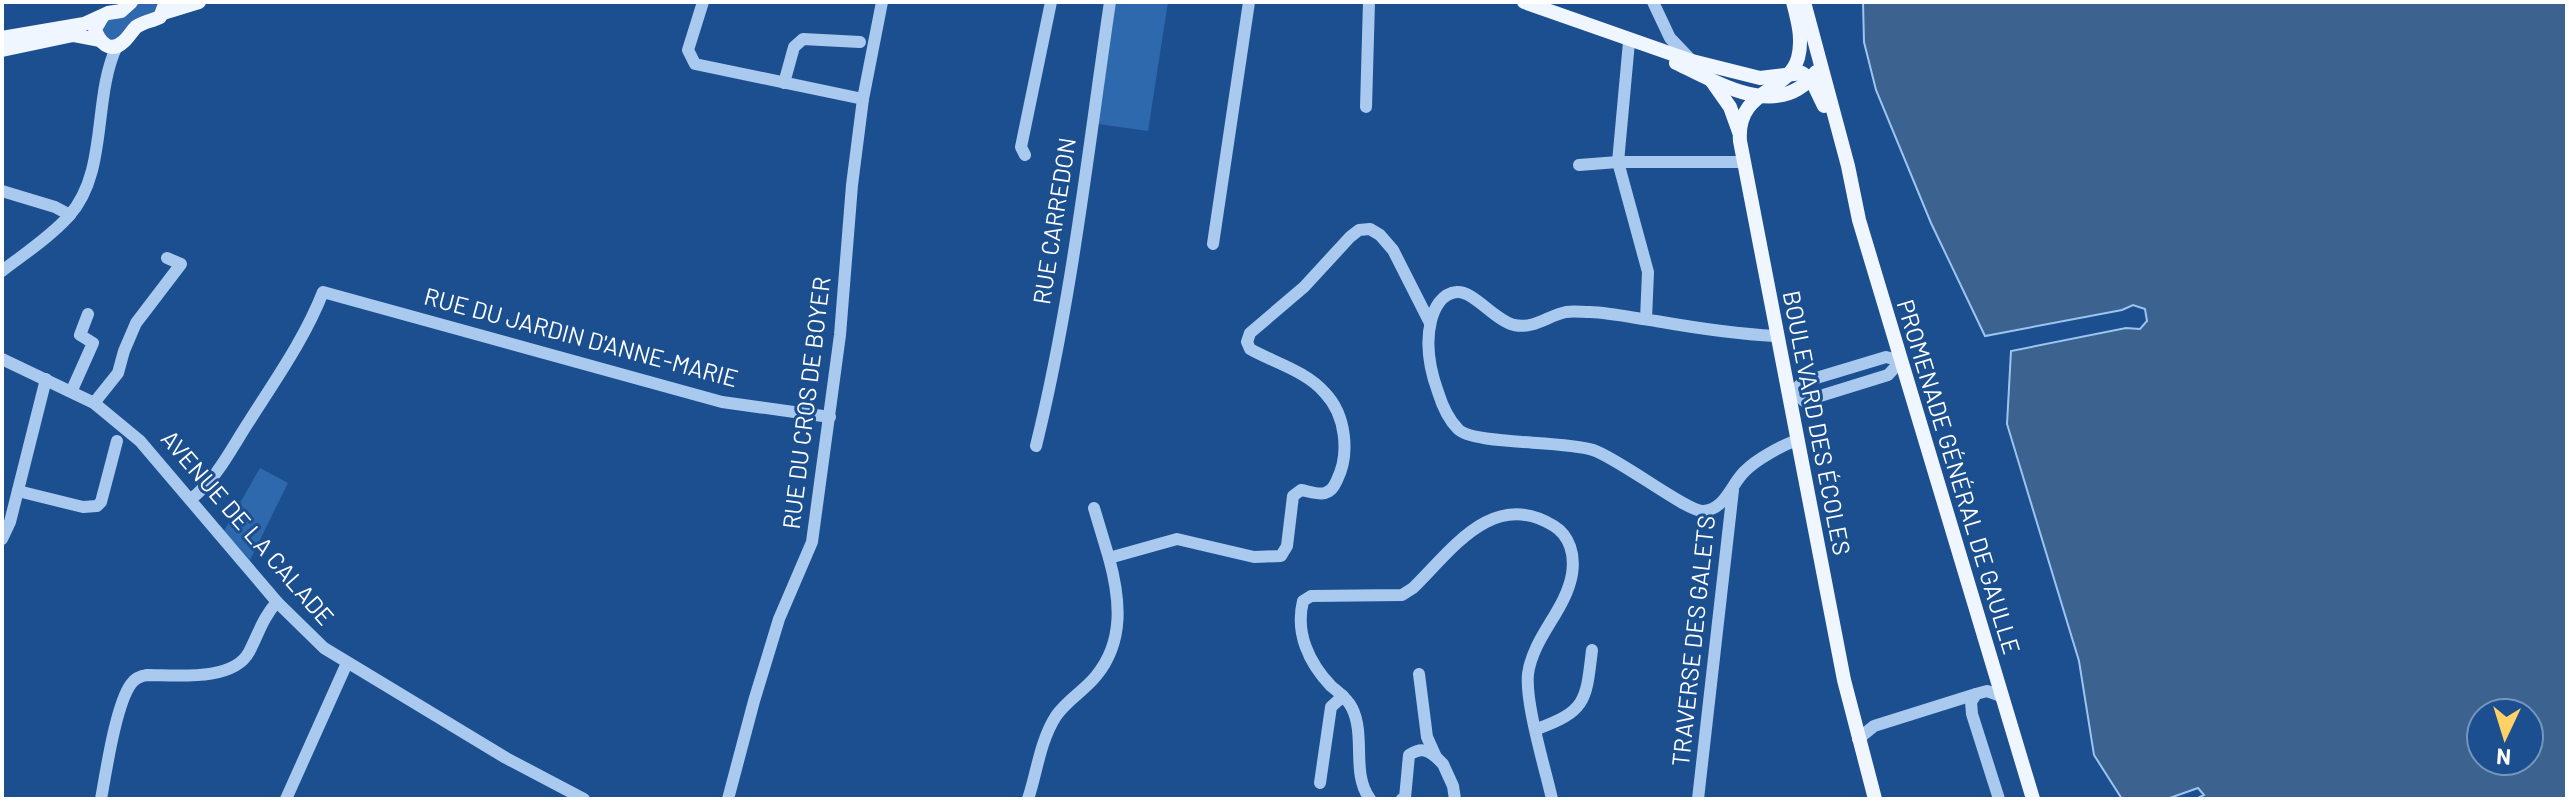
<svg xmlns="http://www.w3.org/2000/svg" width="2569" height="801" font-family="Barlow,sans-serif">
	<rect width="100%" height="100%" fill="#1b4f8f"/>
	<g fill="#2e69ad">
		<path d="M131 2H166L112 47 98 23Z"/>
		<path d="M1116 2H1168L1148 131 1098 124Z"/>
		<path d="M260 468 288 483 250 560 224 531Z"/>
	</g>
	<path fill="#3c6290" stroke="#9cc4f0" stroke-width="2" fill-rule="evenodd" d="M1863 2H2567V799H2196L2204 795 2198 788 2167 799H2122L2094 755 2079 661 2007 424 2011 351 2126 328 2140 329 2147 321 2145 309 2133 305 2122 310 1985 336 1931 223 1876 90 1864 42ZM2481 713H2529V761H2481Z"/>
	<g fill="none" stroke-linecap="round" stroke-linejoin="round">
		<g stroke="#a9c9ee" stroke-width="12">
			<path d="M703 2 688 50 695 64 863 99"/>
			<path d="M1653 2 1670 38 1692 61"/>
			<path d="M1629 42 1618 162 1648 272 1646 319"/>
			<path d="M784 83 794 47 803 39 860 42"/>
			<path d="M1366 107 1369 2"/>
			<path d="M1025 155 1021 147 1051 2"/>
			<path d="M1579 165 1618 162H1743"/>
			<path d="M2 191 55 207 70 215"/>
			<path d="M1213 244 1249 2"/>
			<path d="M2 271C24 254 50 237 69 216 109 171 92 98 117 46"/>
			<path d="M1775 336C1735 334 1696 328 1656 321 1634 318 1612 313 1590 312 1582 312 1573 311 1566 312 1547 316 1535 329 1514 325 1494 320 1474 291 1457 292 1442 293 1434 308 1431 321 1425 345 1430 370 1438 392 1442 405 1448 419 1458 429 1473 445 1563 440 1593 450 1620 459 1687 512 1703 511 1726 509 1731 484 1745 471 1757 459 1781 446 1797 440"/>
			<path d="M1886 357 1901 361 1888 375 1804 401 1797 394 1798 387 1803 382Z"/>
			<path d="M2 359 94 403 140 441 277 602 324 648 506 758 584 799"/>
			<path d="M72 390 93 343 80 335 88 314"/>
			<path d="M94 403 118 373 124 351 136 323 181 264 167 258"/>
			<path d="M1036 446C1072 300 1088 150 1110 2"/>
			<path d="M18 491 83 507 97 506 101 502 117 441"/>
			<path d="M191 499C217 479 232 447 250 420 276 379 305 338 323 292L722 402 830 417"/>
			<path d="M1094 508 1109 558"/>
			<path d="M2 539 10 522 46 379"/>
			<path d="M1419 674 1427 737 1436 757 1443 764 1453 786 1455 799"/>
			<path d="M1537 729C1587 711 1586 700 1592 650"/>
			<path d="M1858 739 1874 726 1976 694"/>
			<path d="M1320 783 1331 707 1343 696"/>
			<path d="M101 799C106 772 116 704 131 684 135 678 140 676 147 675 175 675 233 682 249 652 258 635 263 617 277 602"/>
			<path d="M286 799 347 663"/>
			<path d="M728 799 754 701 779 619 812 542 840 335 852 185 863 99 882 2"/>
			<path d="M1028 799C1037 772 1040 741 1056 716 1067 700 1084 691 1096 676 1125 641 1120 598 1109 558L1177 539 1254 557 1281 556 1287 546 1293 496 1301 490C1308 491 1318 495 1325 493 1332 491 1334 486 1337 480 1350 454 1346 415 1325 393 1306 371 1275 363 1250 349L1247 342 1250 333 1304 287 1350 237 1359 230 1370 229 1380 235 1393 250 1430 323"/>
			<path d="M1370 799C1351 774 1366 736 1352 708 1347 698 1339 693 1331 686 1309 663 1295 633 1303 601L1311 596 1402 595 1413 588C1452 550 1493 488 1554 526 1570 536 1575 555 1572 574 1566 610 1533 637 1528 674 1525 703 1545 768 1552 799"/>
			<path d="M1402 799 1405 798 1409 755C1420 748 1426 749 1436 757"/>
			<path d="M1698 799 1733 490"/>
			<path d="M1999 799 1972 714 1971 702 1976 694 1987 691 2001 696"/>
		</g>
		<g stroke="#f0f6ff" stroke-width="14">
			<path d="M1524 2 1692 61 1760 78 1802 73 1811 79 1824 106"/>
			<path d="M1793 2C1798 21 1803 39 1798 58 1788 93 1736 89 1740 141L1844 680 1875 799"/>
			<path d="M1804 2 1848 166 1859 220 2033 799"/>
			<path d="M163 13 199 2"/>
			<path d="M102 17 95 29C99 42 110 54 123 42 128 38 131 32 136 27 143 22 152 21 160 17L166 2"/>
			<path d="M2 38 84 24 108 13 121 11 131 2"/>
			<path d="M2 50 73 35 99 40"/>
			<path d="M1676 63C1719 83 1779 122 1816 72"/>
			<path d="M1711 80 1730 107 1739 132"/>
		</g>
	</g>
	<g text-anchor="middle" stroke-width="6" stroke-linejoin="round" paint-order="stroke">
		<g font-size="24" fill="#fff" stroke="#1b4f8f">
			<text transform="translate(1055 221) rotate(-81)" y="8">RUE CARREDON</text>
			<text transform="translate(581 338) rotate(15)" y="8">RUE DU JARDIN D'ANNE-MARIE</text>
			<text transform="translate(807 403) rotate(-83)" y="8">RUE DU CROS DE BOYER</text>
			<text transform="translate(1816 423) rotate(79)" y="8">BOULEVARD DES ÉCOLES</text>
			<text transform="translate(1958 477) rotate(73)" y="8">PROMENADE GÉNÉRAL DE GAULLE</text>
			<text transform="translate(247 528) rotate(49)" y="8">AVENUE DE LA CALADE</text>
			<text transform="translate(1694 641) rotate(-84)" y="8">TRAVERSE DES GALETS</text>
		</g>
	</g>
	<rect width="2569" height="801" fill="none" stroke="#ffffff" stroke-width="8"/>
	<g transform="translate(2505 737) rotate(184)"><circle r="38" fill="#1b4f8f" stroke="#7695bc" stroke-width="2"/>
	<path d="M0-6L14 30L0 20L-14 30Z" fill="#ffd166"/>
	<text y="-12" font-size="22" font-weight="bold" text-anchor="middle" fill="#ffffff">N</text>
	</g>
</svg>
